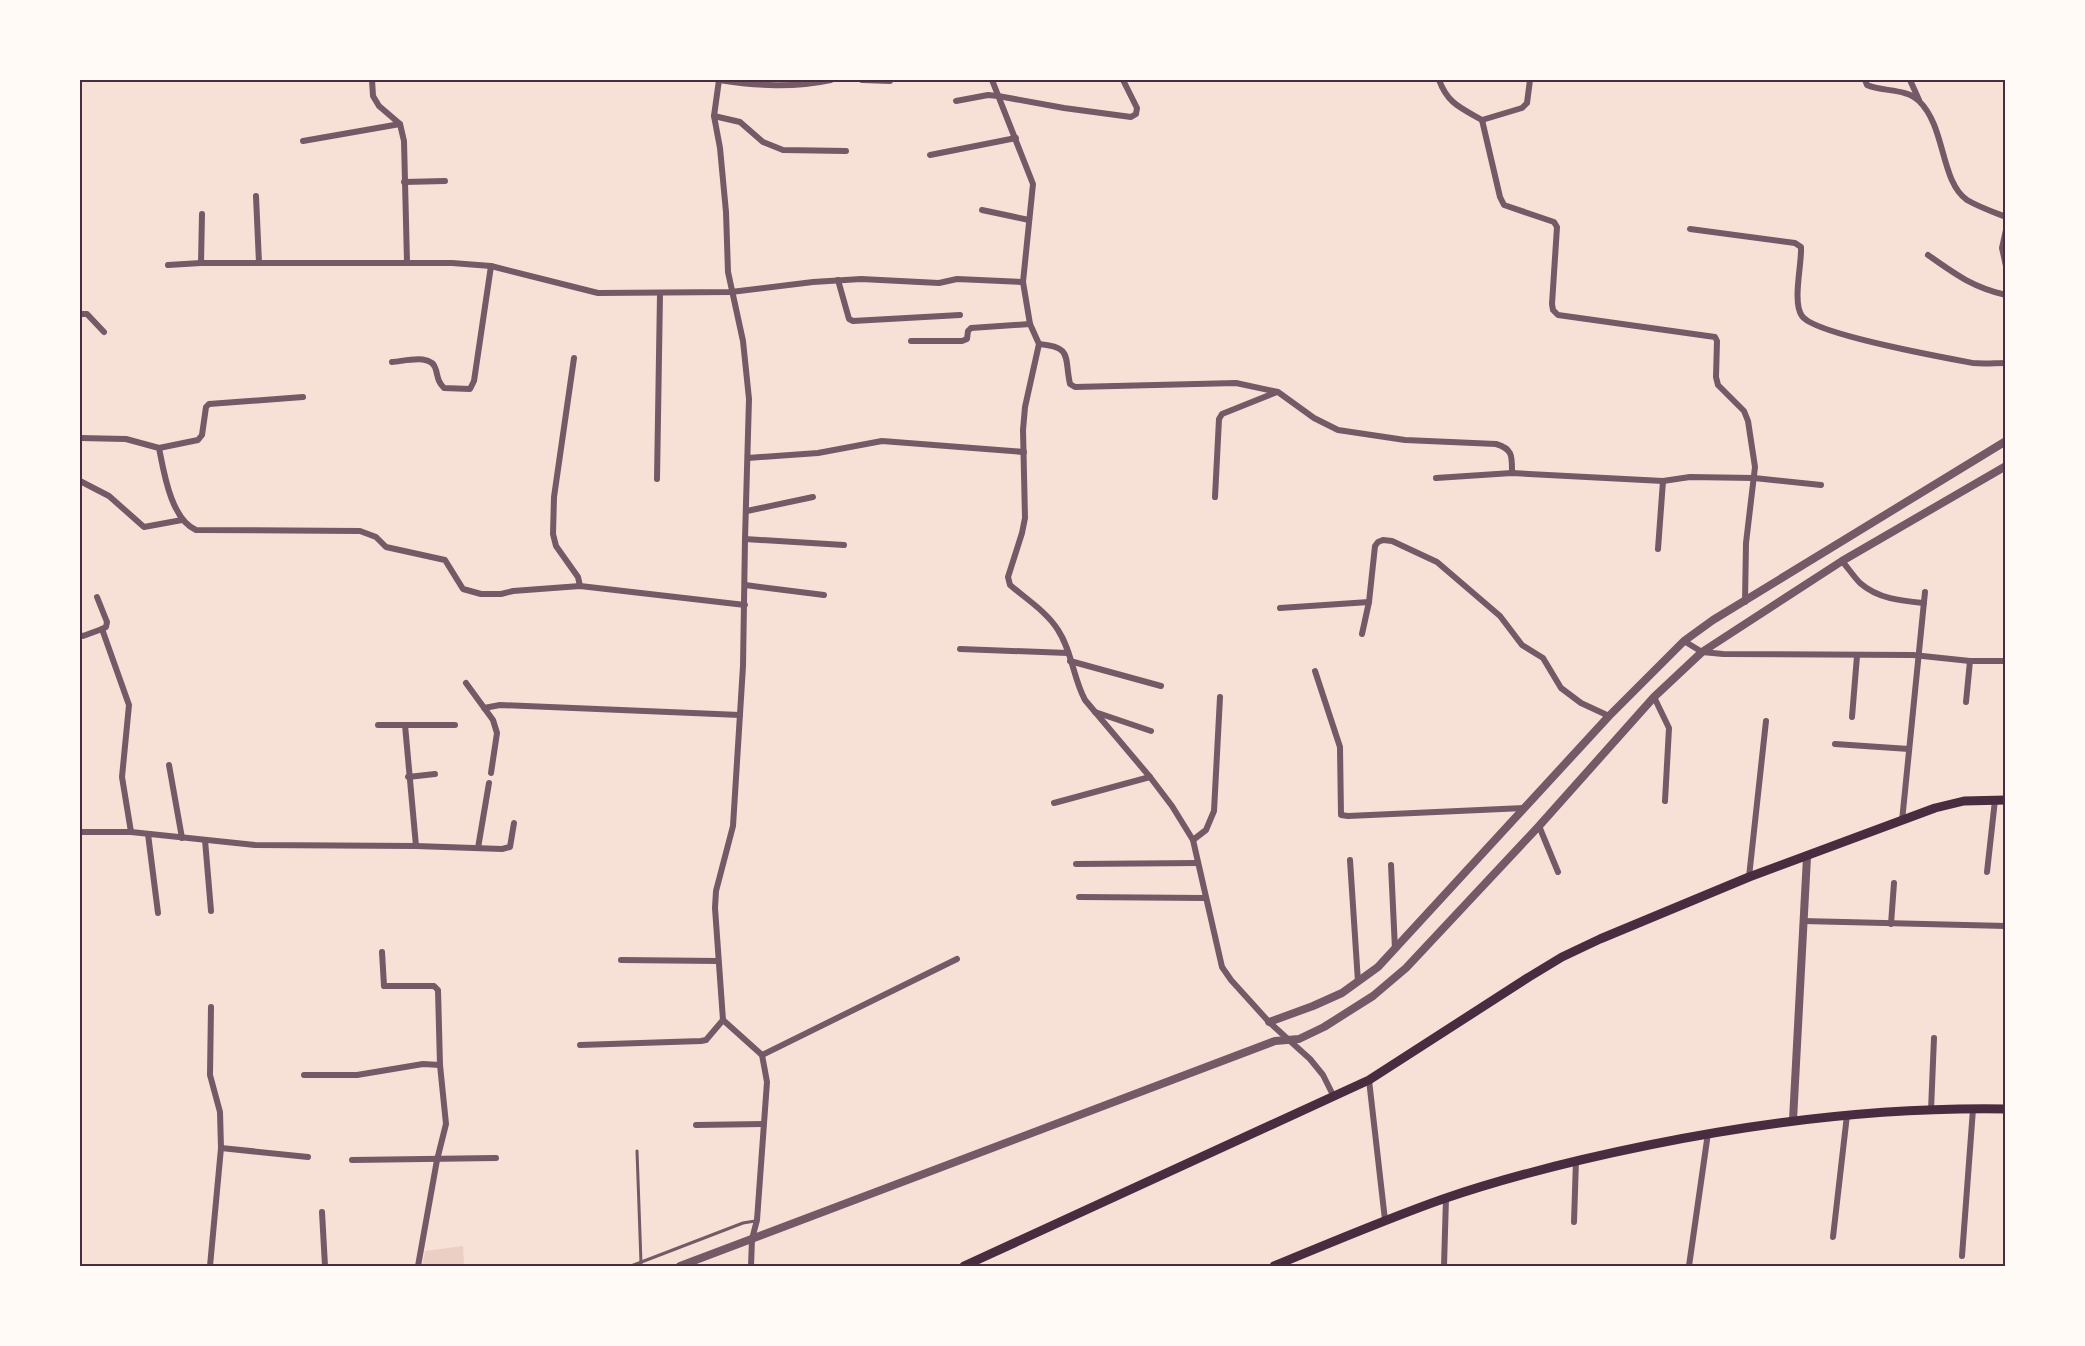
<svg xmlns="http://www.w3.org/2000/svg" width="2085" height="1346" font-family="Raleway,sans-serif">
	<rect width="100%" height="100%" fill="#f7e1d7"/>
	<path fill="#ebcfc5" d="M463 1246 464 1266H422L425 1251Z"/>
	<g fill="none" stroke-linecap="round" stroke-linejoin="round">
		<g stroke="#755966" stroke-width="3">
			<path d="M637 1151 641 1263"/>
			<path d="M631 1266 743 1223 755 1221"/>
		</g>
		<g stroke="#755966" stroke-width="6">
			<path d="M372 80 373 96 379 106 400 124 404 141 407 262"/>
			<path d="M719 80 714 116 720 148 726 212 728 272 743 341 749 399 745 539 743 666 733 826 716 891 715 908 723 1020 762 1055 765 1071 767 1082 757 1220 752 1239 751 1266"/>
			<path d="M719 80C758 86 793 88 831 80"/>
			<path d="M862 80 890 81"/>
			<path d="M992 80 1033 184 1023 282 1030 324 1039 344 1025 407 1023 430 1025 518 1022 533 1008 577 1010 585C1025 598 1047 612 1058 630 1072 651 1073 678 1085 700L1150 777 1172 806 1193 840 1222 967 1231 980 1269 1022 1310 1059 1323 1075 1334 1097"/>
			<path d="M1439 80C1448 104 1461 108 1482 120L1500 197 1504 205 1554 222 1557 227 1552 304 1553 310 1558 315 1715 337 1717 341 1716 377 1718 385 1744 411 1748 421 1755 467 1746 543 1745 602"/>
			<path d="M1865 80 1867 85C1882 92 1906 88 1919 101 1946 127 1940 181 1967 200 1979 207 1993 212 2006 217"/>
			<path d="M1910 80 1919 100"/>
			<path d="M956 101 988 95 998 96 1064 108 1131 117 1136 114 1137 108 1123 80"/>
			<path d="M714 116 740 122 763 142 783 150 846 151"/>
			<path d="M1482 120 1522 108 1527 103 1530 80"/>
			<path d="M303 141 400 124"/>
			<path d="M930 155 1016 138"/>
			<path d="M404 182 445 181"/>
			<path d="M256 196 259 263"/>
			<path d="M982 210 1029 220"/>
			<path d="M1690 229 1795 243 1801 247C1802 264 1792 302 1802 316 1814 334 1946 358 1973 363 1984 364 1995 363 2006 363"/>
			<path d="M2006 230 2002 248 2006 266"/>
			<path d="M1928 255C1955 274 1972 287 2006 295"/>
			<path d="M201 263 202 214"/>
			<path d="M168 265 201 263H452L491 266 598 293 731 292 813 282 861 279 939 283 957 279 1023 282"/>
			<path d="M838 280 849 319 853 321 960 315"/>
			<path d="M80 314H87L104 332"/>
			<path d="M911 341H962L967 339 968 331 971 328 1030 324"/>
			<path d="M1039 344C1073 347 1064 357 1070 384L1075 387 1236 383 1278 392 1314 418 1338 430 1405 440 1496 444C1513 449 1512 456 1512 473"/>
			<path d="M574 358 554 497 553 534 556 546 578 577 580 586"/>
			<path d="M392 362C406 361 432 353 436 370 438 378 438 382 444 388L470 389 474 381 491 266"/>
			<path d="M80 438 126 439 159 448C164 473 171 519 196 530L360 531 376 537 386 547 445 560 463 589 481 594H501L513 591 580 586 745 605"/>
			<path d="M159 448 198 440 202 435 206 407 209 404 303 397"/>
			<path d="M748 458 818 453 882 441 1024 452"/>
			<path d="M1436 478 1512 473 1663 481 1690 477 1754 478 1821 485"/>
			<path d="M657 479 660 294"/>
			<path d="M80 481 109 496 144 527 182 520"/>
			<path d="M1215 497 1219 419 1222 414 1277 392"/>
			<path d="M747 511 813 497"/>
			<path d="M745 539 844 545"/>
			<path d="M1658 549 1663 481"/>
			<path d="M1842 561C1848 568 1854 577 1860 583 1878 599 1902 601 1924 603"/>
			<path d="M745 585 824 595"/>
			<path d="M97 597 107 622 106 627 102 629 129 705 122 777 131 832"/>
			<path d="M1280 608 1369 602"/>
			<path d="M1362 634 1369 602 1375 546 1378 542 1383 540 1392 541 1437 562 1500 616 1522 645 1543 658 1561 688 1581 703 1609 716"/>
			<path d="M80 635 83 636 102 629"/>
			<path d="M1684 641 1702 652 1723 654 1913 655 1970 661H2006"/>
			<path d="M960 649 1068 653"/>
			<path d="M1070 661 1161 686"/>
			<path d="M1315 671 1340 747 1341 815 1348 816 1524 808"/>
			<path d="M466 683 493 720 497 733 491 773"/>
			<path d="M1654 697 1669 728 1665 801"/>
			<path d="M1966 702 1970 661"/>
			<path d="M484 708 500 705 740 715"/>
			<path d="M1095 712 1151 731"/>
			<path d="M1852 717 1857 656"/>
			<path d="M378 725H455"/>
			<path d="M405 725 416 846"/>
			<path d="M1835 744 1909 749"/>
			<path d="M169 765 182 838"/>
			<path d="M408 777 435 774"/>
			<path d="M1054 803 1150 777"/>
			<path d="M1902 821 1925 592"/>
			<path d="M1539 826 1558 872"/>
			<path d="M80 832H131L255 845 416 846 502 849 510 847 514 823"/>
			<path d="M148 834 158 913"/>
			<path d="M205 840 211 911"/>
			<path d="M1193 840 1206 830 1214 811 1220 697"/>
			<path d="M478 848 489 783"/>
			<path d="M1350 860 1358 982"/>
			<path d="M1076 864 1198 863"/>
			<path d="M1391 865 1395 949"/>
			<path d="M1987 872 1995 800"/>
			<path d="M1749 877 1766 721"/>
			<path d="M1079 897 1205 898"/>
			<path d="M1803 921 2006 926"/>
			<path d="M1891 924 1894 883"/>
			<path d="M382 952 384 986H434L438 990 440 1065 446 1124 437 1160 418 1266"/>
			<path d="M621 960 718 961"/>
			<path d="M580 1045 701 1041 706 1040 723 1020"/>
			<path d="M762 1055 957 959"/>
			<path d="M304 1075H357L423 1064 440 1065"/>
			<path d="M1369 1080 1385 1220"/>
			<path d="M1931 1110 1934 1038"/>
			<path d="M696 1125 763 1124"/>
			<path d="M221 1148 308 1157"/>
			<path d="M352 1160 496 1158"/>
			<path d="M322 1212 325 1266"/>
			<path d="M1574 1222 1576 1160"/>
			<path d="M1833 1237 1847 1115"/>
			<path d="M1962 1256 1973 1109"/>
			<path d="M210 1266 221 1148 220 1112 210 1075 211 1007"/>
			<path d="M1444 1266 1446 1198"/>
			<path d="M1689 1266 1708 1133"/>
		</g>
		<g stroke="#755966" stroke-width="8">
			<path d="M1269 1022 1313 1006 1342 993 1378 967 1609 716 1684 641 1713 620 2006 441"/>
			<path d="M1793 1120 1807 857"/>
			<path d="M680 1266 1275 1041 1299 1039 1324 1027 1373 996 1406 968 1539 826 1654 697 1702 652 1842 561 2006 466"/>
		</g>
		<g stroke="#4a2c40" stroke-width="9">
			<path d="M964 1266 1369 1080 1529 977 1562 957 1600 939 1749 877 1935 808 1964 801 2006 800"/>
			<path d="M1274 1266C1330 1243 1386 1219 1443 1199 1510 1176 1580 1159 1649 1145 1767 1121 1885 1107 2006 1109"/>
		</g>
	</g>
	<rect width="2085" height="1346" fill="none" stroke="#fffaf5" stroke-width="162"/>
	<rect x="81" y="81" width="1923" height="1184" fill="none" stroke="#4a2c40" stroke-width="2"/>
</svg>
